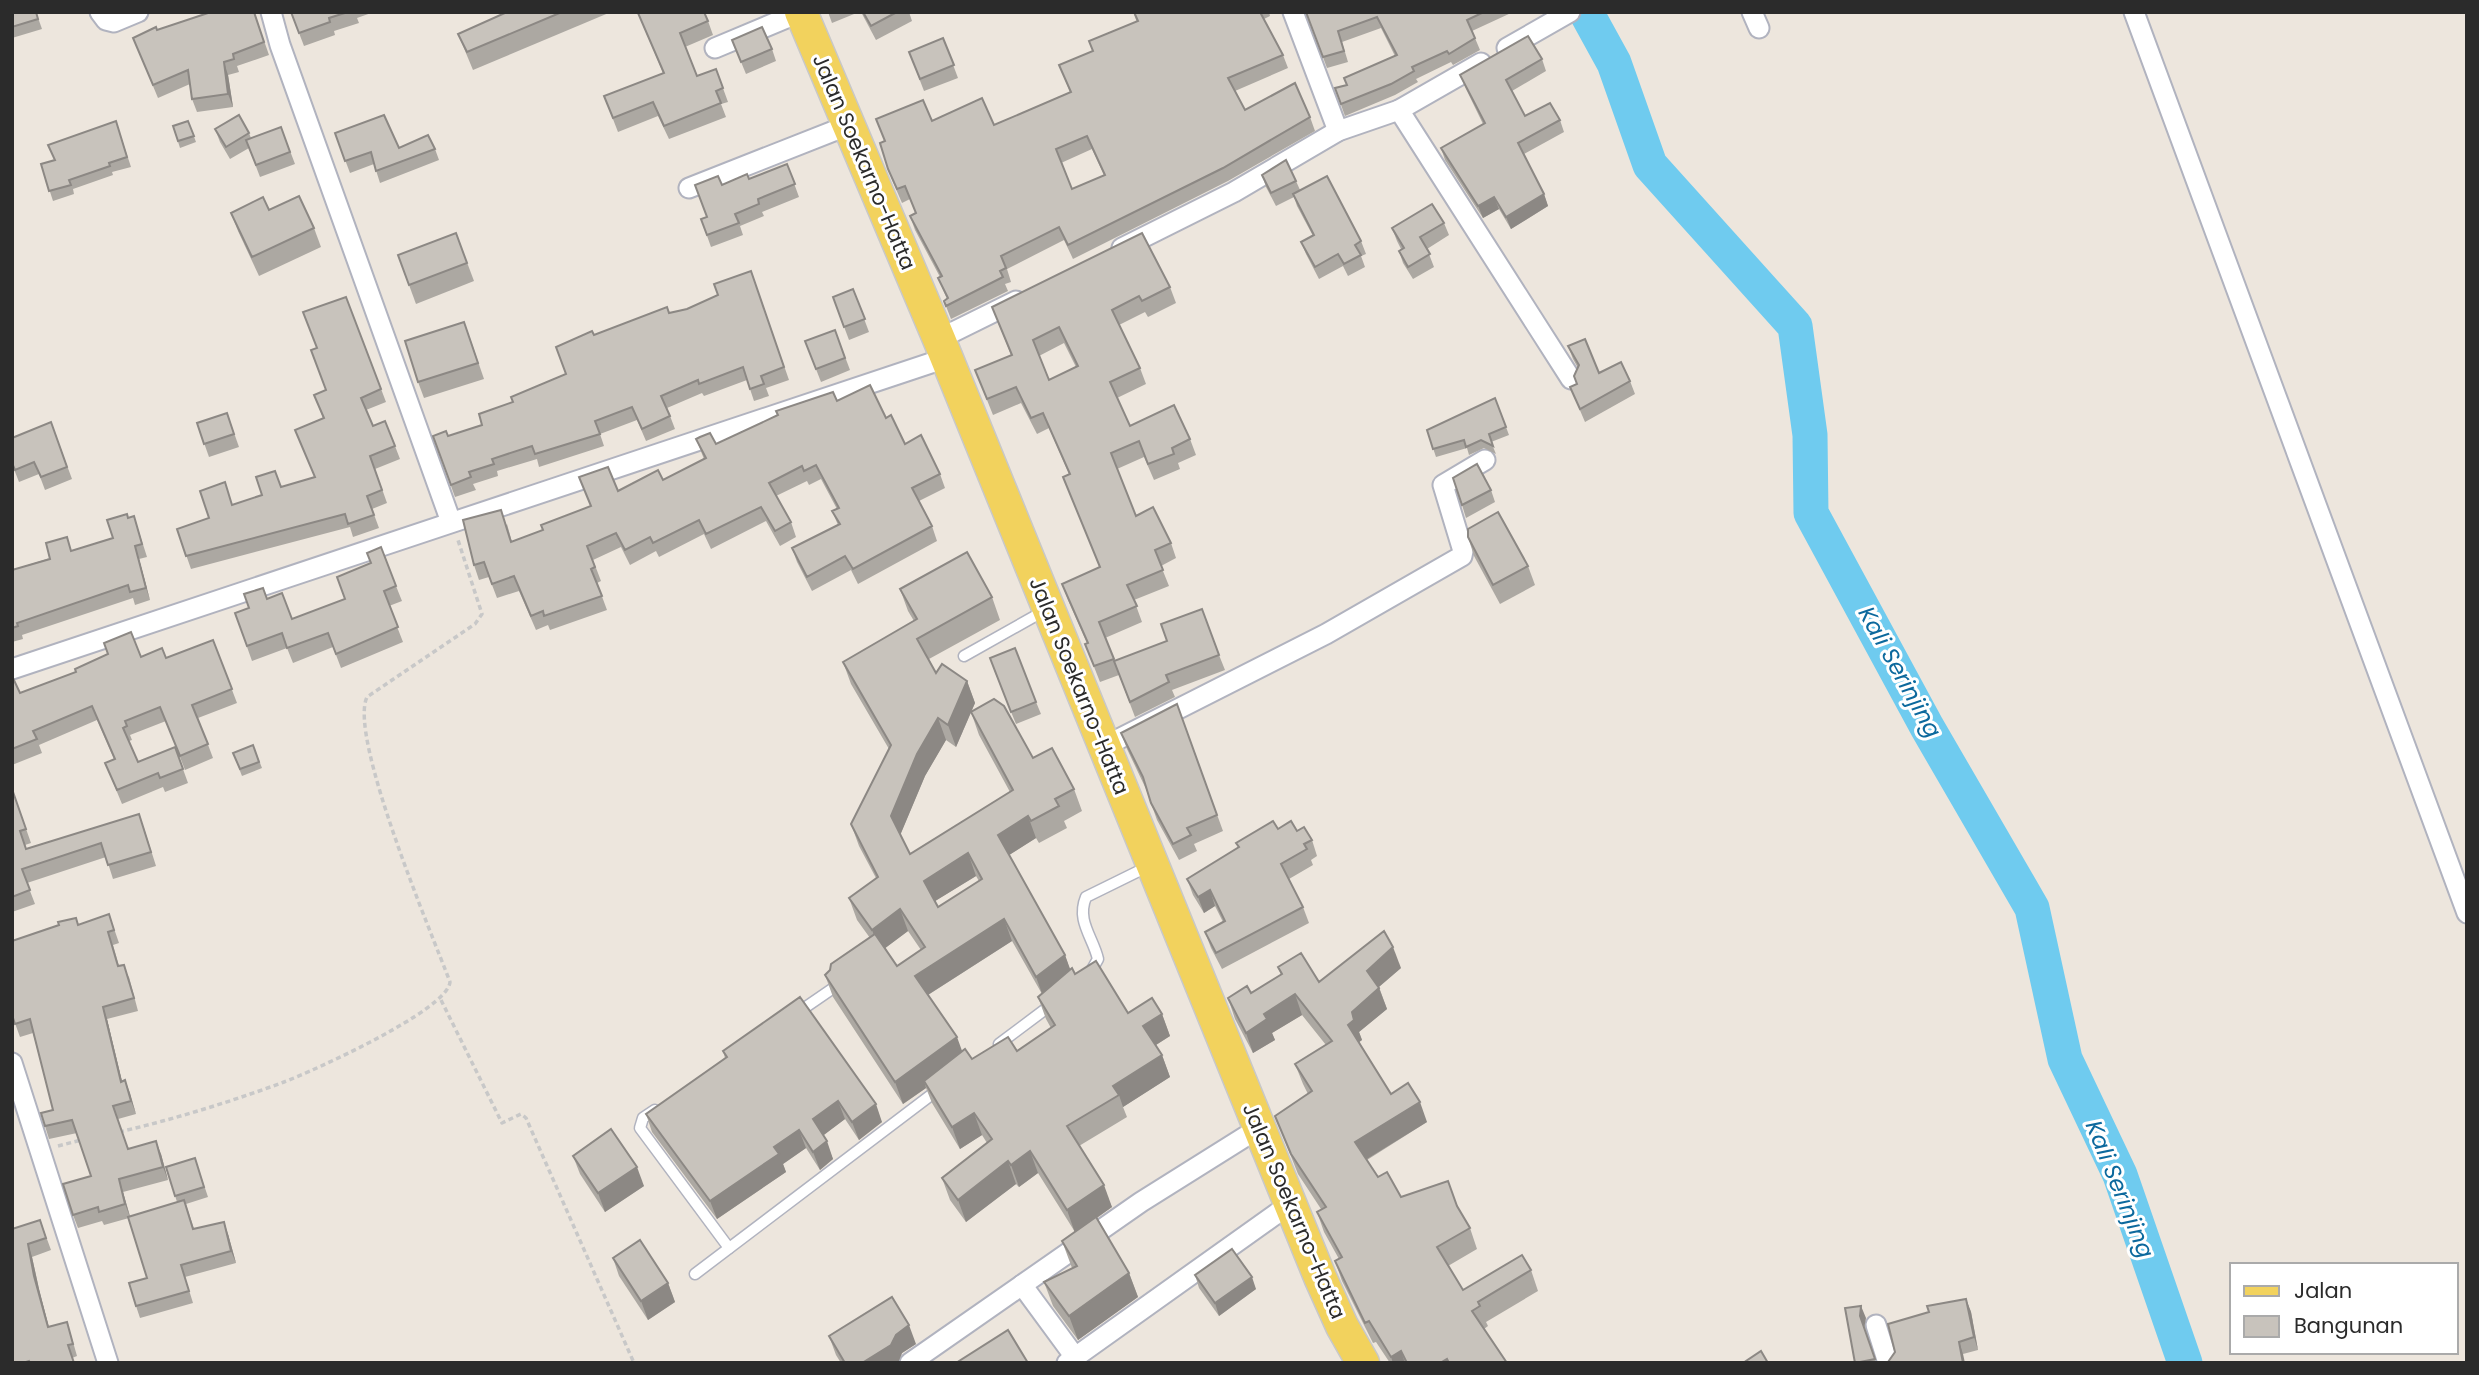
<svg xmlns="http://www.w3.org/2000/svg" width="2479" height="1375" font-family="Poppins,sans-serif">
	<rect width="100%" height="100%" fill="#ede6dd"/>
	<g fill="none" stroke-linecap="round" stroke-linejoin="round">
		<path stroke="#6fcbef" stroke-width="35" d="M1586 12 1614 63 1650 165 1795 326 1810 435 1811 513 1927 727 2032 908 2065 1059 2120 1175 2185 1363"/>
		<defs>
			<g id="lane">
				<path d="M964 656 1044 611"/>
				<path d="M1090 973 1098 959C1093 937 1076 921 1086 897L1149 866"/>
				<path d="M797 1013 832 989"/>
				<path d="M999 1044 1051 1005"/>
				<path d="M655 1110 643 1118 640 1128 729 1248"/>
				<path d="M695 1274 939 1089"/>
			</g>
			<g id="street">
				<path d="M100 12 106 20 114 22 138 12"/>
				<path d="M271 12 280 45 451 522"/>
				<path d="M1293 12 1338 131"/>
				<path d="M1752 12 1759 28"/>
				<path d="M2134 12C2246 312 2358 612 2467 913"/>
				<path d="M715 48 801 12"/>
				<path d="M1507 48 1570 12"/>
				<path d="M1399 110 1481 63"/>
				<path d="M689 188 849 125"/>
				<path d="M1122 248 1234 192 1338 131 1399 110 1571 379"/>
				<path d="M939 339 1016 301"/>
				<path d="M12 669 946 358"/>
				<path d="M1103 747 1326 634 1462 556 1463 551 1443 485 1485 460"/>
				<path d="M12 1063 108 1363"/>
				<path d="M1022 1285 1075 1357"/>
				<path d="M1876 1325 1888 1363"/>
				<path d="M910 1363 1141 1202 1259 1128"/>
				<path d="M1067 1363 1290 1204"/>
			</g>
			<path id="primary" d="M801 12 939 339 1320 1277 1342 1326 1363 1363"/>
		</defs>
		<use href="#lane" stroke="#b1b3bf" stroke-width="13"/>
		<use href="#street" stroke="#b1b3bf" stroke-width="23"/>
		<use href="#primary" stroke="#c8c8c8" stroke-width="35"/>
		<g stroke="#c8c8c8" stroke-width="3.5" stroke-dasharray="5 3.5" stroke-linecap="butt">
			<path d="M441 1000 502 1123 521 1114 526 1118 634 1363"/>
			<path d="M119 1132C175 1119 230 1102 284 1082 313 1071 448 1010 450 982 432 934 348 737 367 697L475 624 482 614 458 540"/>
			<path d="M58 1146 81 1140"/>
		</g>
		<use href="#lane" stroke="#fff" stroke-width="10"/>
		<use href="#street" stroke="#fff" stroke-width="19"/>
		<use href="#primary" stroke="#f2d25d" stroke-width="32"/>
	</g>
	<g fill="#aca8a2" fill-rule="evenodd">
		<path d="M12 12H36L42 29 12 38Z"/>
		<path d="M254 12 269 55 237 66 239 72 228 75 233 107 197 112 192 99 190 84 158 98 133 38 157 30Z"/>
		<path d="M291 12H374L357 18 359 23 334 31 335 35 304 46Z"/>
		<path d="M507 12H611L473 70 458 34Z"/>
		<path d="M828 12H859L832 23Z"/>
		<path d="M861 12H909L912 21 876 40Z"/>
		<path d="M1133 12H1269L1270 16 1264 19 1283 55 1288 68 1235 91 1245 110 1310 117 1315 131 1228 181 1073 259 1064 240 1007 269 1011 282 1005 284 1008 291 951 319 944 301 947 299 938 278 940 277 915 230 910 216 916 214 910 199 902 203 893 182 888 169 885 141 932 121 994 125 1070 92 1059 65 1093 51 1137 22ZM1092 149 1104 175 1072 189 1061 163Z"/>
		<path d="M1306 12H1511V13L1472 31 1480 50 1453 65 1451 62 1416 79 1418 82 1395 95 1345 116 1335 88 1346 85 1395 56 1381 28 1342 42 1348 62 1327 68Z"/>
		<path d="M638 13 708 21 713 35 685 47 697 76 716 69 728 102 721 104 726 117 669 139 658 116 618 132 604 96 663 73Z"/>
		<path d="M943 38 958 78 924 91 909 52Z"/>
		<path d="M732 40 772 49 776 61 746 74Z"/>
		<path d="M1542 59 1546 71 1512 91 1525 116 1560 120 1564 132 1524 154 1544 194 1548 206 1511 229 1499 209 1483 218 1445 160 1441 148 1483 124 1465 87 1460 75Z"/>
		<path d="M116 121 131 167 112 172 113 175 73 189 74 194 53 201 41 164 54 160Z"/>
		<path d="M188 121 196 142 180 148 173 126Z"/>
		<path d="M281 127 295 164 260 177 249 148 230 159 220 142 215 129 249 133 251 138Z"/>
		<path d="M335 133 399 148 435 149 439 160 380 183 374 164 350 173Z"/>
		<path d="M787 164 799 197 762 212 764 216 740 226 743 235 711 247 701 219 707 217 722 185 749 179Z"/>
		<path d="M1262 175 1296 181 1300 190 1361 241 1366 254 1361 256 1365 267 1348 276 1343 266 1319 279 1306 254 1301 242 1313 236 1297 206 1294 197 1276 206 1266 187Z"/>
		<path d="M269 210 314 228 321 247 259 276 238 231 231 213Z"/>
		<path d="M1444 223 1449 235 1427 249 1434 267 1413 279 1403 263 1399 251 1401 249 1397 241 1392 228Z"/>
		<path d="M456 233 474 281 416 304 398 255Z"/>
		<path d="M751 271 789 380 766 388 769 396 754 401 747 380 704 396 702 393 667 408 675 429 646 441 637 420 600 434 604 446 539 467 537 459 497 471 498 476 473 484 476 490 455 497 433 436H448L482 425 513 402 566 374 594 335 687 309 718 295Z"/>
		<path d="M1170 287 1176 303 1148 317 1145 312 1119 325 1140 368 1146 384 1117 398 1130 426 1190 439 1196 455 1178 463 1180 469 1154 480 1144 457 1117 469 1136 516 1171 543 1176 558 1161 566 1169 586 1134 600 1142 622 1105 638 1115 661 1219 655 1225 670 1172 690 1175 697 1135 717 1119 675 1100 682 1085 644 1087 643 1068 600 1062 584 1100 568 1063 477 1069 474 1049 428 1037 434 1021 403 993 415 975 370 1011 355 992 307ZM1064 343 1076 367 1049 380 1039 356Z"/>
		<path d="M853 289 869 332 849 340 833 297Z"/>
		<path d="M346 297 386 402 366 410 373 426 395 446 400 459 375 469 387 503 372 509 379 528 353 537 350 527 191 569 177 529 209 518 233 505 262 495 281 487 315 477 295 430 323 418 314 395 326 390 317 348Z"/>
		<path d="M835 330 850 370 821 382 805 341Z"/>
		<path d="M470 338 484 379 424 398 418 382Z"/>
		<path d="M1568 346 1599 373 1630 381 1635 394 1585 422 1570 387 1577 384 1578 368 1573 359Z"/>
		<path d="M1495 398 1509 435 1491 442 1496 454 1484 448 1469 455 1467 448 1436 457 1427 430Z"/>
		<path d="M837 401 886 418 905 444 940 474 945 488 919 501 932 526 937 541 858 584 851 570 812 591 797 562 792 548 838 525 832 511 837 509 821 479 809 485 807 481 776 496 791 522 796 537 780 546 766 521 711 549 704 534 659 557 656 551 630 565 621 547 593 560 601 581 597 583 607 610 550 630 548 625 536 630 519 591 497 598 489 577 479 580 474 565 507 524 512 542 543 530 591 506 579 477 618 491 663 480 704 459 696 439 716 444Z"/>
		<path d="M227 413 239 447 209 457 197 423Z"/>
		<path d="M51 422 72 479 45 490 39 474 19 482 12 464Z"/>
		<path d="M1491 490 1495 502 1466 518 1462 505Z"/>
		<path d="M134 516 147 557 139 559 150 600 135 605 133 598 22 635 23 639 12 642V570L113 538 128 518Z"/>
		<path d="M1468 537 1528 566 1535 585 1500 604 1474 556Z"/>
		<path d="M396 586 402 601 389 606 403 642 341 668 333 647 293 663 287 648 252 661 235 613 249 608 267 599 292 619Z"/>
		<path d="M900 589 992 597 1000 620 929 659 936 673 967 681 975 703 956 747 946 740 925 776 900 835 910 854 1010 792 979 735 971 712 1074 789 1082 811 1064 821 1067 828 1039 843 1036 838 1009 855 1065 955 1070 970 1128 1013 1162 1014 1170 1036 1156 1045 1162 1055 1170 1077 1123 1107 1127 1117 1079 1146 1112 1207 1097 1218 1129 1273 1138 1297 1078 1340 1053 1306 1044 1282 1072 1268 1062 1241 1075 1232 1038 1173 1019 1187 1016 1184 966 1222 950 1200 942 1178 987 1143 982 1135 960 1149 932 1103 926 1088 903 1104 833 997 825 975 870 938 857 920 849 898 876 878 859 846 851 824 889 749 851 684 843 662 914 621 908 611ZM976 876 979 881 938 907 935 901ZM908 931 921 950 897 966 885 948ZM1012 941 1042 994 1038 997 1046 1019 1051 1028 1017 1051 972 1059 962 1052 928 995Z"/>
		<path d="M213 640 237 703 198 718 213 758 185 770 166 721 130 735 132 740 129 741 138 762 175 747 188 783 165 792 163 787 122 804 105 763 114 759 97 720 39 745 42 753 12 765V676L20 693 141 657 166 658Z"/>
		<path d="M994 670 1036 702 1041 714 1016 724Z"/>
		<path d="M1177 704 1223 831 1194 844 1197 851 1179 860 1157 820 1146 789 1127 749 1121 733Z"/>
		<path d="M253 745 262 768 242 776 233 753Z"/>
		<path d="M12 789 31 843 25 845 26 849 144 828 156 866 113 879 106 857 27 883 35 904 12 912Z"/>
		<path d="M1278 829 1297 831 1312 840 1317 856 1311 860 1313 865 1289 879 1303 907 1309 923 1222 969 1211 948 1205 932 1223 922 1215 906 1204 913 1193 895 1187 879 1238 848 1236 843Z"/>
		<path d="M109 914 119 943 113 945 119 966 129 977 138 1011 107 1019 122 1081 125 1080 136 1114 118 1119 128 1149 161 1154 168 1180 123 1192 130 1216 177 1202 166 1167 195 1158 208 1197 186 1204 194 1229 228 1234 236 1263 185 1277 193 1303 140 1318 136 1306 147 1278 129 1218 104 1225 102 1221 78 1228 73 1215 91 1176 77 1133 49 1139 45 1126 53 1110 33 1033 20 1037 12 1015 59 925 76 918 79 925Z"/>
		<path d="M1278 967 1319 982 1401 968 1379 987 1387 1009 1359 1032 1362 1040 1359 1042 1391 1094 1427 1122 1367 1160 1378 1177 1401 1197 1457 1207 1470 1228 1477 1249 1448 1266 1463 1290 1531 1270 1538 1291 1486 1322 1488 1326 1484 1329 1507 1363H1390L1376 1342 1373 1343 1342 1281 1335 1261 1339 1259 1324 1232 1317 1212 1321 1209 1298 1174 1275 1116 1308 1094 1303 1084 1295 1064 1326 1045 1302 1015 1272 1033 1275 1040 1253 1053 1235 1019 1228 998 1251 993 1281 975Z"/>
		<path d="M723 1051 882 1122 859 1140 845 1119 823 1135 833 1159 820 1170 806 1148 783 1164 786 1172 717 1219 652 1132 646 1114 725 1058Z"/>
		<path d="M573 1156 644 1186 605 1212 580 1174Z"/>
		<path d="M40 1220 51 1250 32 1257 39 1289 49 1327 71 1335 77 1356 72 1358 74 1363H12V1229Z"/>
		<path d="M613 1258 668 1283 675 1302 648 1320 619 1276Z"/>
		<path d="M1195 1275 1256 1289 1219 1316 1199 1288Z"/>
		<path d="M1966 1299 1971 1312 1978 1350 1963 1354 1929 1312Z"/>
		<path d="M1866 1318 1864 1329 1876 1363H1855Z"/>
		<path d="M829 1336 916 1344 902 1353 898 1363H841L836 1355Z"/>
	</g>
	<g fill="#8c8884">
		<path d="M224 62 228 75 233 107 228 94Z"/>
		<path d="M1544 194 1548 206 1511 229 1506 217Z"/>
		<path d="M1494 197 1499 209 1483 218 1478 206Z"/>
		<path d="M135 546 139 559 150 600 146 588Z"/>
		<path d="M967 681 975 703 956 747 948 725Z"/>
		<path d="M938 718 946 740 925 776 899 838 891 816 917 754Z"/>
		<path d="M1028 816 1036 838 1006 857 998 835Z"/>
		<path d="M968 853 976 876 932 903 924 881Z"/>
		<path d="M1210 890 1215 906 1204 913 1198 897Z"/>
		<path d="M900 909 908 931 880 952 872 930Z"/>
		<path d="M1004 919 1012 941 923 998 915 976Z"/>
		<path d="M1393 947 1401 968 1374 991 1367 971Z"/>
		<path d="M1065 955 1073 977 1044 999 1036 977Z"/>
		<path d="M1379 988 1387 1009 1359 1032 1362 1040 1355 1045 1348 1025 1352 1012Z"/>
		<path d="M1295 994 1302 1015 1272 1033 1275 1040 1253 1053 1246 1033 1264 1014Z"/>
		<path d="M103 1007 107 1019 125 1094 121 1082Z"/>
		<path d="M1162 1014 1170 1036 1151 1048 1143 1026Z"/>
		<path d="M957 1037 965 1059 924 1081 926 1088 903 1104 895 1082Z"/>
		<path d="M1162 1055 1170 1077 1123 1107 1119 1095 1113 1086Z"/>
		<path d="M125 1080 130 1093 136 1114 131 1101Z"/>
		<path d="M838 1101 845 1119 820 1138 813 1119Z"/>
		<path d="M1420 1102 1427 1122 1362 1162 1355 1142Z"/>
		<path d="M876 1104 882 1122 859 1140 852 1122Z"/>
		<path d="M974 1113 982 1135 960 1149 952 1127Z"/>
		<path d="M799 1130 806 1148 783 1164 786 1172 717 1219 710 1201 774 1147Z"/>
		<path d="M156 1141 161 1154 168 1180 163 1167Z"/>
		<path d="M827 1141 833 1159 820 1170 813 1152Z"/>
		<path d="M1030 1151 1038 1173 1019 1187 1011 1165Z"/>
		<path d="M1008 1161 1016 1184 966 1222 958 1200Z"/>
		<path d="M637 1167 644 1186 605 1212 598 1193Z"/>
		<path d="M119 1179 123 1192 130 1217 125 1204Z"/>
		<path d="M1104 1185 1112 1207 1075 1233 1067 1210Z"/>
		<path d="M224 1222 228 1234 236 1263 231 1251Z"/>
		<path d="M28 1244 32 1257 39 1289 52 1340 48 1327 34 1276Z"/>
		<path d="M1129 1273 1138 1297 1078 1340 1069 1316Z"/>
		<path d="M1252 1277 1256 1289 1219 1316 1215 1303Z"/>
		<path d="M668 1283 675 1302 648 1320 641 1301Z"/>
		<path d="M1966 1299 1971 1312 1978 1350 1974 1337Z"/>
		<path d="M1861 1306 1866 1318 1864 1329 1876 1363 1860 1316Z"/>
		<path d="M909 1325 916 1344 902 1353 898 1363H862L896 1335Z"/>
		<path d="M1959 1342 1963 1354 1965 1363H1963Z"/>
		<path d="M1401 1351 1405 1363H1393L1391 1357Z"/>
	</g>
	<g fill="#c8c3bc" stroke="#8c8884" stroke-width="2" fill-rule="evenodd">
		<path d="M12 12H36L38 19 12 27Z"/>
		<path d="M211 12H254L264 42 233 54 234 59 224 62 228 94 192 99 188 70 153 85 133 38 156 27 157 30Z"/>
		<path d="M291 12H348L329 18 330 22 299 33Z"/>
		<path d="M507 12H562L467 52 458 34Z"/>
		<path d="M640 12H704L708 21 680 33 697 76 716 69 723 88 716 91 721 103 664 126 653 102 613 118 604 96 664 73 638 13Z"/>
		<path d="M863 12H897L871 26Z"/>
		<path d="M1134 12H1260L1283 55 1228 78 1245 110 1295 83 1310 117 1223 168 1068 245 1059 227 1001 256 1006 268 1000 271 1003 277 946 306 944 301 948 298 938 278 942 276 910 216 916 213 905 186 897 189 888 169 880 143 885 141 876 119 923 100 932 121 982 98 994 125 1071 92 1059 65 1093 51 1089 41 1138 21ZM1087 136 1105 175 1072 189 1056 149Z"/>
		<path d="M1306 12H1484L1467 20 1475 38 1449 54 1447 51 1412 67 1414 71 1391 84 1341 104 1335 88 1347 85 1344 78 1397 55 1377 17 1338 31 1344 51 1323 57Z"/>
		<path d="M762 27 772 49 741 62 732 40Z"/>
		<path d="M1528 36 1542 59 1506 80 1525 116 1550 103 1560 120 1518 143 1544 194 1506 217 1494 197 1478 206 1441 148 1485 123 1460 75Z"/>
		<path d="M943 38 954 65 920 79 909 52Z"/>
		<path d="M239 115 249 133 226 147 215 129Z"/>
		<path d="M384 115 399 148 428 135 435 149 376 171 371 152 345 161 335 133Z"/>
		<path d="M116 121 127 157 109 163 110 166 69 180 71 185 49 191 41 164 55 160 48 145Z"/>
		<path d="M188 121 194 136 178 141 173 126Z"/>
		<path d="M281 127 290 152 256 165 246 140Z"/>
		<path d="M1286 160 1296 181 1271 193 1262 175Z"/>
		<path d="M787 164 795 184 758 199 759 204 735 214 739 223 707 235 701 219 707 217 695 185 718 176 722 185 747 174 749 179Z"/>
		<path d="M1327 176 1361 241 1355 245 1361 255 1344 264 1338 254 1315 267 1301 242 1314 235 1293 194Z"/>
		<path d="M299 196 314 228 252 257 231 213 263 197 269 210Z"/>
		<path d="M1432 204 1444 223 1420 237 1430 254 1408 267 1399 251 1404 248 1392 228Z"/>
		<path d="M456 233 467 263 409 285 398 255Z"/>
		<path d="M1142 233 1170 287 1142 301 1139 296 1112 310 1140 368 1110 382 1130 426 1174 405 1190 439 1172 448 1174 454 1148 464 1139 441 1111 453 1136 516 1153 507 1171 543 1155 550 1163 570 1127 585 1137 606 1099 622 1114 659 1094 666 1085 644 1088 643 1062 584 1100 567 1063 477 1070 474 1043 413 1031 418 1016 387 987 399 975 370 1012 355 992 307ZM1059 327 1078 366 1049 380 1033 340Z"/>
		<path d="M751 271 784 367 761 376 764 384 750 389 743 367 699 384 698 380 661 396 670 416 642 429 632 407 595 421 600 434 535 454 532 446 492 459 494 464 469 472 471 477 451 485 433 436 446 431 448 436 482 425 479 414 513 402 511 397 566 374 556 347 592 331 594 335 667 307 669 313 687 309 718 295 714 284Z"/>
		<path d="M853 289 865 319 844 327 833 297Z"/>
		<path d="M346 297 381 389 361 398 373 426 385 421 395 446 370 456 382 490 367 496 374 515 348 524 345 514 186 556 177 529 209 518 200 491 225 482 232 505 262 495 256 477 275 471 281 487 315 477 295 430 324 418 314 395 326 390 311 350 317 348 303 312Z"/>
		<path d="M464 322 478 363 418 382 405 341Z"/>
		<path d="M835 330 845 358 816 369 805 341Z"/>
		<path d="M1585 339 1599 373 1621 362 1630 381 1580 409 1570 387 1577 384 1574 376 1579 365 1568 346Z"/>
		<path d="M870 385 886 418 891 415 905 444 921 435 940 474 912 488 932 526 853 569 845 556 807 577 792 548 840 524 832 511 839 508 816 465 804 471 802 466 769 483 791 522 775 531 761 507 706 534 699 520 653 543 650 537 625 550 616 533 587 546 595 567 591 569 602 596 544 616 543 611 531 616 514 576 492 584 484 562 474 565 463 520 501 510 511 542 543 530 541 525 591 506 579 477 608 467 618 491 658 470 663 480 706 458 696 439 700 437 710 433 716 444 778 415 776 411 833 392 837 401Z"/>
		<path d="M1495 398 1506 427 1489 434 1493 446 1481 440 1466 447 1464 440 1433 449 1427 430Z"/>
		<path d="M227 413 234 434 204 444 197 423Z"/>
		<path d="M51 422 67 467 41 477 34 462 15 470 12 463V438Z"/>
		<path d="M1477 464 1491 490 1462 505 1453 478Z"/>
		<path d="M1498 512 1528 566 1493 585 1468 537V529Z"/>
		<path d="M127 514 128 518 134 516 142 544 135 546 146 588 130 592 128 585 17 623 18 626 12 628V570L50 559 46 543 67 537 71 551 113 538 107 520Z"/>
		<path d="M381 547 396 586 384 591 398 627 336 654 328 633 287 648 282 633 247 646 235 613 249 608 244 594 263 588 267 599 282 593 292 619 345 599 337 577 371 563 367 553Z"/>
		<path d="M967 552 992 597 917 639 936 673 942 664 967 681 948 725 938 718 917 754 891 816 910 854 1013 790 971 712 994 699 1004 706 1033 758 1052 748 1074 789 1055 799 1059 806 1031 821 1028 816 998 835 1065 955 1036 977 1004 919 915 976 957 1037 895 1082 825 975 830 970 831 964 875 934 897 966 925 947 900 909 872 930 849 898 878 877 851 824 891 745 843 662 917 619 900 589ZM968 853 982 879 938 907 924 881Z"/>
		<path d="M1202 609 1219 655 1166 675 1169 682 1130 702 1114 661 1167 641 1161 624Z"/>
		<path d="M131 632 141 657 162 648 166 658 213 640 232 689 192 705 208 744 180 756 160 707 125 721 127 726 123 728 138 762 175 747 183 769 160 778 158 773 117 790 105 763 115 759 92 706 33 731 37 739 12 749V676L20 693 76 672 75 669 108 654 104 643Z"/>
		<path d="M1015 648 1036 702 1011 712 990 658Z"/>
		<path d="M1177 704 1217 815 1187 828 1191 835 1173 844 1151 803 1143 777 1121 733Z"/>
		<path d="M253 745 259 762 240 769 233 753Z"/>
		<path d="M12 789 26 829 20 831 26 849 139 814 151 852 108 865 101 843 22 869 30 890 12 897Z"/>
		<path d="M1273 821 1278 829 1291 821 1297 831 1304 827 1312 840 1304 844 1307 849 1281 864 1303 907 1216 953 1205 932 1225 921 1210 890 1198 897 1187 879 1239 847 1236 843Z"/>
		<path d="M109 914 114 930 108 932 118 966 124 965 134 998 103 1007 121 1082 125 1080 131 1101 113 1106 128 1149 156 1141 163 1167 119 1179 125 1204 99 1212 98 1207 73 1215 63 1184 91 1176 72 1120 45 1126 41 1113 53 1110 30 1019 15 1024 12 1015V941L59 925 58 922 76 918 78 925Z"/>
		<path d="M1384 931 1393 947 1367 971 1379 988 1352 1012 1354 1020 1348 1025 1391 1094 1408 1083 1420 1102 1355 1142 1378 1177 1387 1172 1401 1197 1448 1181 1457 1206 1470 1228 1437 1247 1463 1290 1522 1255 1531 1270 1478 1302 1480 1306 1472 1311 1507 1363H1449L1447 1359 1440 1363H1407L1401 1351 1391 1357 1369 1321 1365 1323 1335 1261 1342 1257 1317 1212 1326 1207 1291 1154 1275 1116 1312 1091 1295 1064 1332 1041 1295 994 1264 1014 1267 1019 1246 1033 1228 998 1247 986 1251 993 1282 974 1278 967 1301 953 1319 982Z"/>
		<path d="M1096 961 1128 1013 1152 998 1162 1014 1143 1026 1162 1055 1113 1086 1119 1095 1067 1126 1104 1185 1067 1210 1030 1151 1011 1165 1008 1161 958 1200 942 1178 992 1139 974 1113 952 1127 924 1081 965 1049 972 1059 1008 1037 1017 1051 1055 1025 1038 997 1072 968 1075 974Z"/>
		<path d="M800 997 876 1104 852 1122 838 1101 813 1119 827 1141 813 1152 799 1130 774 1147 779 1154 710 1201 646 1114 727 1057 723 1051Z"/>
		<path d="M611 1129 637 1167 598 1193 573 1156Z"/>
		<path d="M195 1158 204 1187 175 1196 166 1167Z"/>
		<path d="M184 1200 193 1229 224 1222 231 1251 181 1265 189 1291 136 1306 129 1283 147 1278 128 1217Z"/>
		<path d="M1096 1217 1129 1273 1069 1316 1044 1282 1077 1266 1062 1241Z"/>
		<path d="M40 1220 46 1238 28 1244 34 1276 48 1327 67 1322 73 1344 68 1345 74 1363H30L29 1361 23 1363H12V1229Z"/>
		<path d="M640 1240 668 1283 641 1301 613 1258Z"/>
		<path d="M1232 1249 1252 1277 1215 1303 1195 1275Z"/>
		<path d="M892 1297 909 1325 896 1335 891 1345 862 1363H845L829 1336Z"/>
		<path d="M1966 1299 1974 1337 1959 1342 1963 1363H1888V1362L1895 1352 1888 1324 1929 1312 1927 1306Z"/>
		<path d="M1861 1306 1860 1316 1875 1359 1855 1363 1845 1308Z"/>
		<path d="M1008 1330 1028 1363H956Z"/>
		<path d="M1761 1351 1768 1363H1743Z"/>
	</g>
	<g text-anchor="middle" stroke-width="6" stroke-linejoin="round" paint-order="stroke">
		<g font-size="21" fill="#2b2b2b" stroke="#fff">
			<text transform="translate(864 162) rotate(67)" y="7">Jalan Soekarno-Hatta</text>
			<text transform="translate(1079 686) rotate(68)" y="7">Jalan Soekarno-Hatta</text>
			<text transform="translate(1294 1211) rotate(67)" y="7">Jalan Soekarno-Hatta</text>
		</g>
		<g font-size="23" font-style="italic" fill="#0c699d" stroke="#fff">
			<text transform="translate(1900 672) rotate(61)" y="8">Kali Serinjing</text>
			<text transform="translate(2120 1189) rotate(68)" y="8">Kali Serinjing</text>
		</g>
	</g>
	<rect width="2479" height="1375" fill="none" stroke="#2b2b2b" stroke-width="28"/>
	<rect x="2230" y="1263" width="228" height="91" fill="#ffffff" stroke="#aaaaaa" stroke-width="2"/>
	<rect x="2244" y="1286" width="35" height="10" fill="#f2d25d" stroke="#aaaaaa" stroke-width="2"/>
	<text x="2294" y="1298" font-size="21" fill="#2b2b2b">Jalan</text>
	<rect x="2244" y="1316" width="35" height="21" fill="#c8c3bc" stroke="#aaaaaa" stroke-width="2"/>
	<text x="2294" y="1333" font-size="21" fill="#2b2b2b">Bangunan</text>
</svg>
